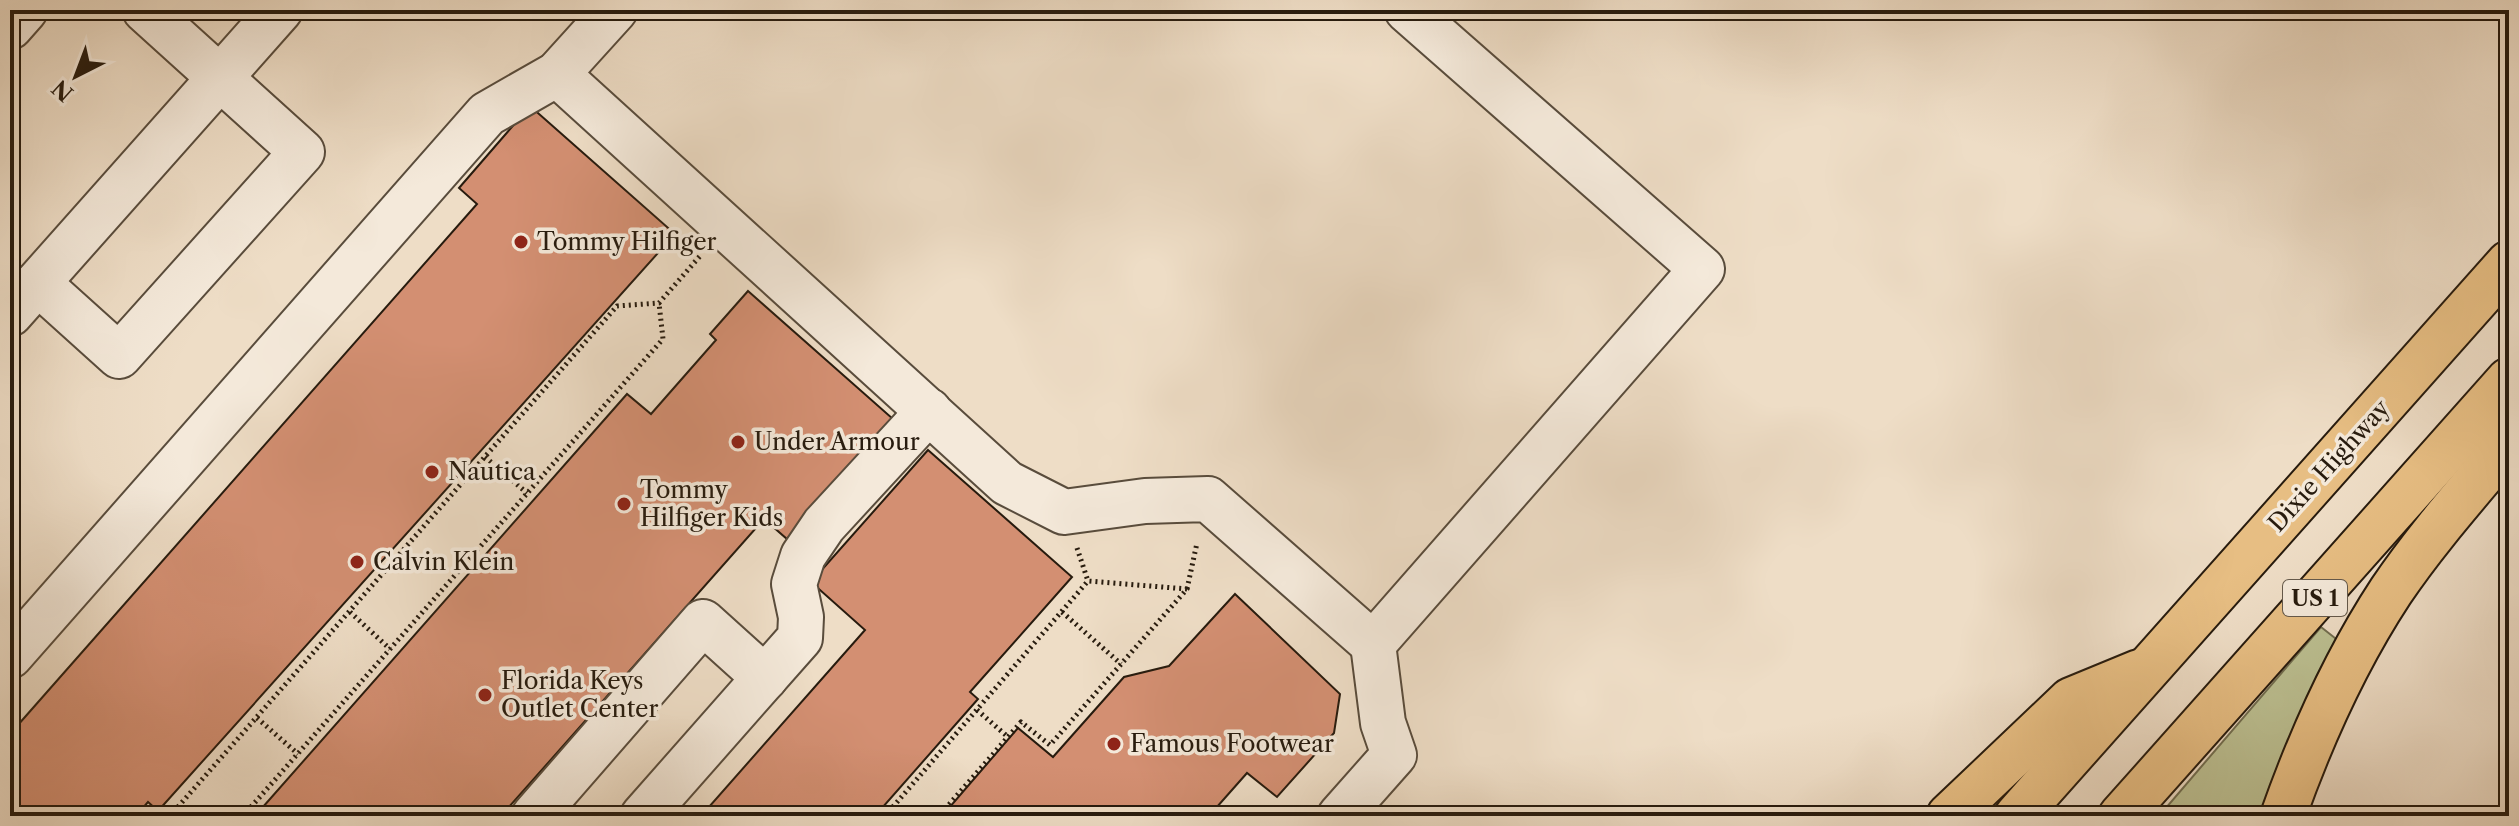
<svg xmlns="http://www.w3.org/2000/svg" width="2519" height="826" font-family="'Libre Caslon Text',serif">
	<rect width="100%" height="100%" fill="#eeddc6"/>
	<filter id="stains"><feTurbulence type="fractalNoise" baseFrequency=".0025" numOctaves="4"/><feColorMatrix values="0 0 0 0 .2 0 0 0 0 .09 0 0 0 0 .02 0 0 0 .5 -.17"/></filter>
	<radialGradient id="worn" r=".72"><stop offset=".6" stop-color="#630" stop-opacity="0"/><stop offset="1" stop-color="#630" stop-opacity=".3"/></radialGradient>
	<path fill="#bcc092" stroke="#726e50" stroke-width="2" d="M2321 627 2340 642 2268 816H2159Z"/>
	<g fill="#d38f72" stroke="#271b0e" stroke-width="2">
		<path d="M530 106 675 234 158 811 148 802 136 816H10V734L477 204 459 188Z"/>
		<path d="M748 291 893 419 787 539 764 519 501 816H255L627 394 651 414 716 340 710 334Z"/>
		<path d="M928 450 1072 577 970 692 978 699 875 816H701L865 630 811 582Z"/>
		<path d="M1235 594 1340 694 1334 733 1277 797 1247 773 1209 816H942L1018 728 1053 757 1124 677 1169 666Z"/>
	</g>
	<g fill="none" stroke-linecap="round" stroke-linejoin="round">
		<defs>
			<g id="minor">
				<path d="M10 27 25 10"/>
				<path d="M557 74 1007 483 1064 512 1145 501 1208 499 1373 644 1702 269 1407 10"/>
				<path d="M38 283 119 356 302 152 145 10"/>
				<path d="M10 314 280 10"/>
				<path d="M10 656 487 114 557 74 615 10"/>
				<path d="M534 816 703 622 765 678"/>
				<path d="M643 816 800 638 801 617 794 584 803 556 824 525 929 411"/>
				<path d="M1340 816 1394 755 1383 723 1373 644"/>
			</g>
			<g id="highway">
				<path d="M1949 816 2071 700 2139 672"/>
				<path d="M2017 816 2509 263"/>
				<path d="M2121 816 2509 380"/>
				<path d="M2283 816C2311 737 2345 661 2391 591 2426 539 2469 491 2509 443"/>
			</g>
		</defs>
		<use href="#minor" stroke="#594c3c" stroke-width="48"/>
		<use href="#highway" stroke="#271b0e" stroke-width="48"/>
		<g stroke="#271b0e" stroke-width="5" stroke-dasharray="2 4" stroke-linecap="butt">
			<path d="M485 457 527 493"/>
			<path d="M1077 548 1088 581"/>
			<path d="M1187 589 1197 543"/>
			<path d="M350 612 390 649"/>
			<path d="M1062 612 1121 664"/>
			<path d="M977 710 1008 737"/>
			<path d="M257 718 298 754"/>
			<path d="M170 816 617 306 659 303 700 256"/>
			<path d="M243 816 663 339 659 303"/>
			<path d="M885 816 1088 581 1187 589 1050 745 1021 722 939 816"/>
		</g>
		<use href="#minor" stroke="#f4e9da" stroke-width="44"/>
		<use href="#highway" stroke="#e7be83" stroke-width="44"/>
	</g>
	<g fill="#8f2418" stroke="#f4e9da" stroke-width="3">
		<circle cx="521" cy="242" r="8"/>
		<circle cx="738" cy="442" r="8"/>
		<circle cx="432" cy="472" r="8"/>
		<circle cx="624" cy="504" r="8"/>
		<circle cx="357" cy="562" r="8"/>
		<circle cx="485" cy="695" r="8"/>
		<circle cx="1114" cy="744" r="8"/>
	</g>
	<g text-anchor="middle" stroke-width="7" stroke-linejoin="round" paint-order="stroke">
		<rect fill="#f4e9da" stroke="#64594b" stroke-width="2" x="2283" y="580" width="64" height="36" rx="6"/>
		<g font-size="22" font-weight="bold" fill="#271b0e">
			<text x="2315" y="606">US 1</text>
		</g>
		<g font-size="24" fill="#271b0e" stroke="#f4e9da" text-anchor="start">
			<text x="537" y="250">Tommy Hilfiger</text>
			<text x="754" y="450">Under Armour</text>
			<text x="448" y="480">Nautica</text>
			<text x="640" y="498">Tommy<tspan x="640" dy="28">Hilfiger Kids</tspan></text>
			<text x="373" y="570">Calvin Klein</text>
			<text x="501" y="689">Florida Keys<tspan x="501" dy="28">Outlet Center</tspan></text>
			<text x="1130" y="752">Famous Footwear</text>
		</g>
		<g font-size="24" fill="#271b0e" stroke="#f4e9da">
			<text transform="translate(2329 466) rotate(-48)" y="8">Dixie Highway</text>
		</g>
	</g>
	<rect width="2519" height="826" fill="none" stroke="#eeddc6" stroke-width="40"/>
	<rect x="12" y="12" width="2495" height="802" fill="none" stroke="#271b0e" stroke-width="4"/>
	<rect x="20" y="20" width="2479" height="786" fill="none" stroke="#271b0e" stroke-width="2"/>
	<g transform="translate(76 76) rotate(222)" stroke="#f4e9da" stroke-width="6" paint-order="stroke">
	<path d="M0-6L14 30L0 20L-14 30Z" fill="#271b0e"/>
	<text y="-12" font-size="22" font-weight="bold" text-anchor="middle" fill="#271b0e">N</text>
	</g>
	<rect width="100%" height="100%" filter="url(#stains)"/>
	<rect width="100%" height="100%" fill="url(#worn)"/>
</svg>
